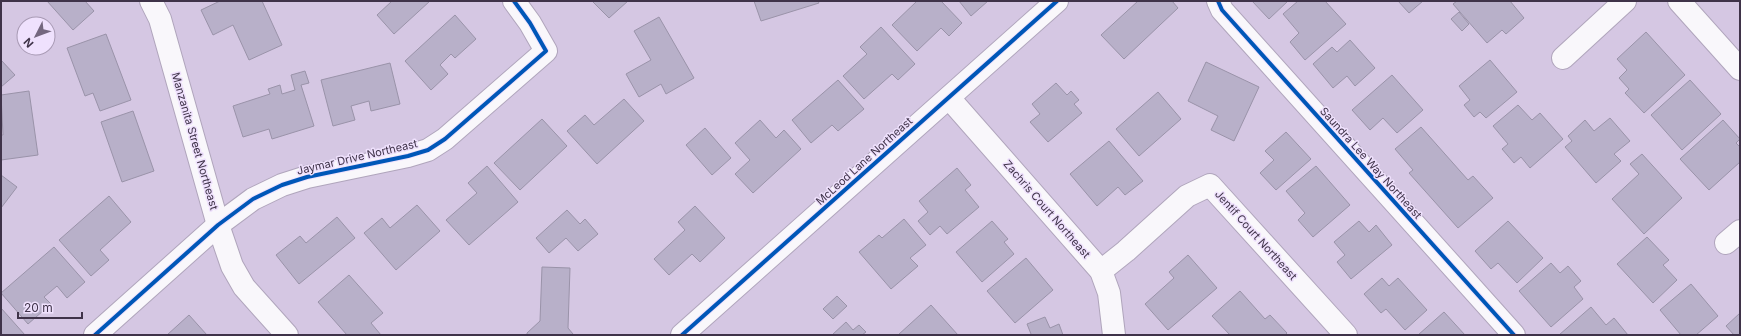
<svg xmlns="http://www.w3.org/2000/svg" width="1741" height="336" font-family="Inter,sans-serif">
	<rect width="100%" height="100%" fill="#d5c7e3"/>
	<g fill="#b8b0c9" stroke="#9a93a9">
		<path d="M47 1H85L94 11 73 30Z"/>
		<path d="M220 1H262L282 45 249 60 233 25 213 35 201 10Z"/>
		<path d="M392 1H430L394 34 377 15Z"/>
		<path d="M592 1H628L609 18Z"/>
		<path d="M754 1H818L819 3 761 21Z"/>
		<path d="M917 1H941L962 23 949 36 941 28 917 51 892 25Z"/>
		<path d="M959 1H988L971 16Z"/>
		<path d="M1138 1H1172L1178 8 1124 59 1101 35Z"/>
		<path d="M1252 1H1288L1269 19Z"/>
		<path d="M1298 1H1325L1346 24 1305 60 1290 42 1299 33 1283 14Z"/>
		<path d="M1398 1H1423L1409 13Z"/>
		<path d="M1457 1H1510L1524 18 1506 34 1502 30 1487 43 1453 4Z"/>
		<path d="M1459 12 1469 24 1462 31 1451 19Z"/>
		<path d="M455 15 476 39 455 58 451 54 440 65 448 74 431 90 405 61Z"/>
		<path d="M659 17 694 78 666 94 661 84 639 97 626 74 651 60 634 31Z"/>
		<path d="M881 27 915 64 898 80 892 74 864 99 843 76 867 54 860 47Z"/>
		<path d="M1646 32 1685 75 1644 113 1625 93 1629 89 1619 78 1627 70 1617 59Z"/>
		<path d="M106 34 131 100 100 111 93 93 85 96 67 48Z"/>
		<path d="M1350 40 1375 68 1355 86 1347 76 1333 88 1313 64 1332 47 1337 52Z"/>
		<path d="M1 60 15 75 1 87Z"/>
		<path d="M1490 60 1517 92 1486 118 1480 112 1474 117 1464 105 1470 100 1459 86Z"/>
		<path d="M1206 62 1259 87 1234 141 1211 130 1218 116 1188 101Z"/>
		<path d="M390 63 400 104 371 111 369 101 351 106 355 120 333 126 321 80Z"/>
		<path d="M305 71 309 83 301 85 314 126 272 139 269 129 243 137 233 106 270 94 268 89 280 85 282 94 295 90 291 75Z"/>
		<path d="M1392 75 1423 110 1397 133 1383 118 1370 130 1352 110Z"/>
		<path d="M838 80 864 109 838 131 832 125 811 143 792 120Z"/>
		<path d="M1690 80 1721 114 1682 150 1651 115Z"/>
		<path d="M1056 83 1067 95 1071 91 1079 100 1074 104 1082 113 1048 142 1030 122 1040 114 1032 104Z"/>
		<path d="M29 91 38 155 1 160V135H3L1 95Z"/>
		<path d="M1158 92 1181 119 1139 156 1116 129Z"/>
		<path d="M624 99 644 121 597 164 567 131 585 115 594 125Z"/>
		<path d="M1518 105 1532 120 1540 113 1563 139 1530 168 1521 157 1514 163 1502 149 1508 144 1493 126Z"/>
		<path d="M133 111 154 171 122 182 101 122Z"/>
		<path d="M1610 118 1630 141 1614 154 1621 161 1596 183 1565 147 1572 141 1568 136 1585 120 1594 131Z"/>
		<path d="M542 119 567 146 520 190 494 163Z"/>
		<path d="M760 120 776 138 784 130 801 149 753 193 735 174 750 160 735 143Z"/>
		<path d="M1723 120 1740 139 1736 143 1740 147V162L1709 190 1680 159Z"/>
		<path d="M1421 127 1468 180 1473 176 1493 198 1458 228 1409 173 1413 170 1395 149Z"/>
		<path d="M705 128 731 158 712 175 686 145Z"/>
		<path d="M1286 132 1311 159 1276 190 1260 173 1274 160 1265 151Z"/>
		<path d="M1109 141 1143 181 1125 195 1118 187 1097 206 1070 174Z"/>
		<path d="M1642 154 1682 198 1644 234 1612 199 1639 174 1630 164Z"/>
		<path d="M487 166 518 202 469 245 446 220 477 193 468 183Z"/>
		<path d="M1316 166 1350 205 1313 237 1298 220 1305 213 1286 191Z"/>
		<path d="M957 168 971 185 965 190 979 207 947 234 940 226 930 235 918 221 928 212 919 201Z"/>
		<path d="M1 175 17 187 1 208Z"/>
		<path d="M109 196 131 222 100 250 109 260 91 276 59 240Z"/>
		<path d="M417 205 440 231 396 270 364 233 382 218 390 228Z"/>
		<path d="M695 206 725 238 700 262 692 254 669 275 654 259 685 230 678 222Z"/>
		<path d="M567 210 580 224 585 219 598 234 578 251 566 238 549 253 536 238Z"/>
		<path d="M337 217 355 238 299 284 276 255 300 236 306 243Z"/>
		<path d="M904 219 926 245 910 258 918 266 891 289 859 252 879 235 882 238Z"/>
		<path d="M992 221 1008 239 1004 242 1014 254 982 282 956 252Z"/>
		<path d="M1359 221 1369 232 1376 225 1392 245 1351 279 1337 262 1345 255 1334 242Z"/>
		<path d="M1508 221 1543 258 1517 283 1498 263 1491 269 1475 251Z"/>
		<path d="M1647 237 1669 260 1663 265 1677 280 1653 303 1617 264Z"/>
		<path d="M54 247 85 282 67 298 57 286 44 297 51 304 28 324 1 293Z"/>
		<path d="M1188 255 1217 288 1168 330 1145 304 1174 278 1169 272Z"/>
		<path d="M1026 258 1053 290 1015 323 987 291Z"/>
		<path d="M1551 263 1560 273 1568 266 1581 281 1574 287 1583 299 1551 327 1519 291Z"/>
		<path d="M542 267 570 268 568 328 573 334 572 335H527V333L540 321Z"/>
		<path d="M349 275 383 313 371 323 381 335H347L318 302Z"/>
		<path d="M1382 278 1389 286 1398 278 1427 310 1405 330 1386 309 1381 313 1364 294Z"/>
		<path d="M1691 284 1718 316 1696 335H1681L1660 310Z"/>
		<path d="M1240 291 1265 319 1270 315 1287 333 1285 335H1230L1212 316Z"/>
		<path d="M837 296 847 306 833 319 823 309Z"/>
		<path d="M931 305 958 335H898Z"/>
		<path d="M1591 307 1606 325 1614 318 1628 335H1559Z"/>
		<path d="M1 308 25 335H1Z"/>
		<path d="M1444 312 1465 335H1418Z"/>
		<path d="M1740 313V335H1734L1726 326Z"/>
		<path d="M189 315 207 335H167Z"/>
		<path d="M1045 317 1050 328 1059 324 1063 335H1030L1031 334 1027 324Z"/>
		<path d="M846 322 853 330 859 325 866 332 862 335H832Z"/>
	</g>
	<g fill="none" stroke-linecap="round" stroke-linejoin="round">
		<defs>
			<g id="minor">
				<path d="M151 1 160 19 218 225 232 266 244 287 287 335"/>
				<path d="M1218 1 1222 10 1514 335"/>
				<path d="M1679 1 1740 69"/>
				<path d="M1563 58 1625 1"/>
				<path d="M949 98 1101 271 1109 293 1114 335"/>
				<path d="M1726 243 1740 231"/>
				<path d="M1101 271 1126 251 1187 196 1210 185 1346 335"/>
				<path d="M95 335 218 225 253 199 282 185 307 177 408 156 428 150 445 139 546 51 530 23 514 1"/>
				<path d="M682 335 1057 1"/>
			</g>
		</defs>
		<use href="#minor" stroke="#b0a5bc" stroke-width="24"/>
		<use href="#minor" stroke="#f9f7fb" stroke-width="22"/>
		<defs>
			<g id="cycleway">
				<path d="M1218 1 1222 10 1514 335"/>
				<path d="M95 335 218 225 253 199 282 185 307 177 408 156 428 150 445 139 546 51 530 23 514 1"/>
				<path d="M682 335 1057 1"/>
			</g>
		</defs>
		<use href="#cycleway" stroke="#efe1fd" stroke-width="6"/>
		<use href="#cycleway" stroke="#0057b8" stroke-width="4"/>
	</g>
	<g text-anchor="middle" stroke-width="3" stroke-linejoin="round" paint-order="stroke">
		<g font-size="11" fill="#3f3349" stroke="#efe1fd">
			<text transform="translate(195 141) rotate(74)" y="4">Manzanita Street Northeast</text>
			<text transform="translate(357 157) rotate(-13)" y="4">Jaymar Drive Northeast</text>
			<text transform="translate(864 161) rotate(-42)" y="4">McLeod Lane Northeast</text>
			<text transform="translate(1371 163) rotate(48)" y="4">Saundra Lee Way Northeast</text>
			<text transform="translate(1047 209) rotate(49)" y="4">Zachris Court Northeast</text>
			<text transform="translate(1256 235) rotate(48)" y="4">Jentif Court Northeast</text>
		</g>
	</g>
	<rect width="1741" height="336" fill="none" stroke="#3f3349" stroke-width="4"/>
	<g transform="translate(36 36) rotate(228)"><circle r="19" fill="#efe1fd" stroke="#a99bb5"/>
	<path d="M0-3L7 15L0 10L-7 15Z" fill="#74677f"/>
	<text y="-6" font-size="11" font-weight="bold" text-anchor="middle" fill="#3f3349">N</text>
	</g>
	<path d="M18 312v6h64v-6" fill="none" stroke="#3f3349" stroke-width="2"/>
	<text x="24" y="312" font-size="12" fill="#3f3349" stroke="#efe1fd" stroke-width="3" paint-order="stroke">20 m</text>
</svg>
